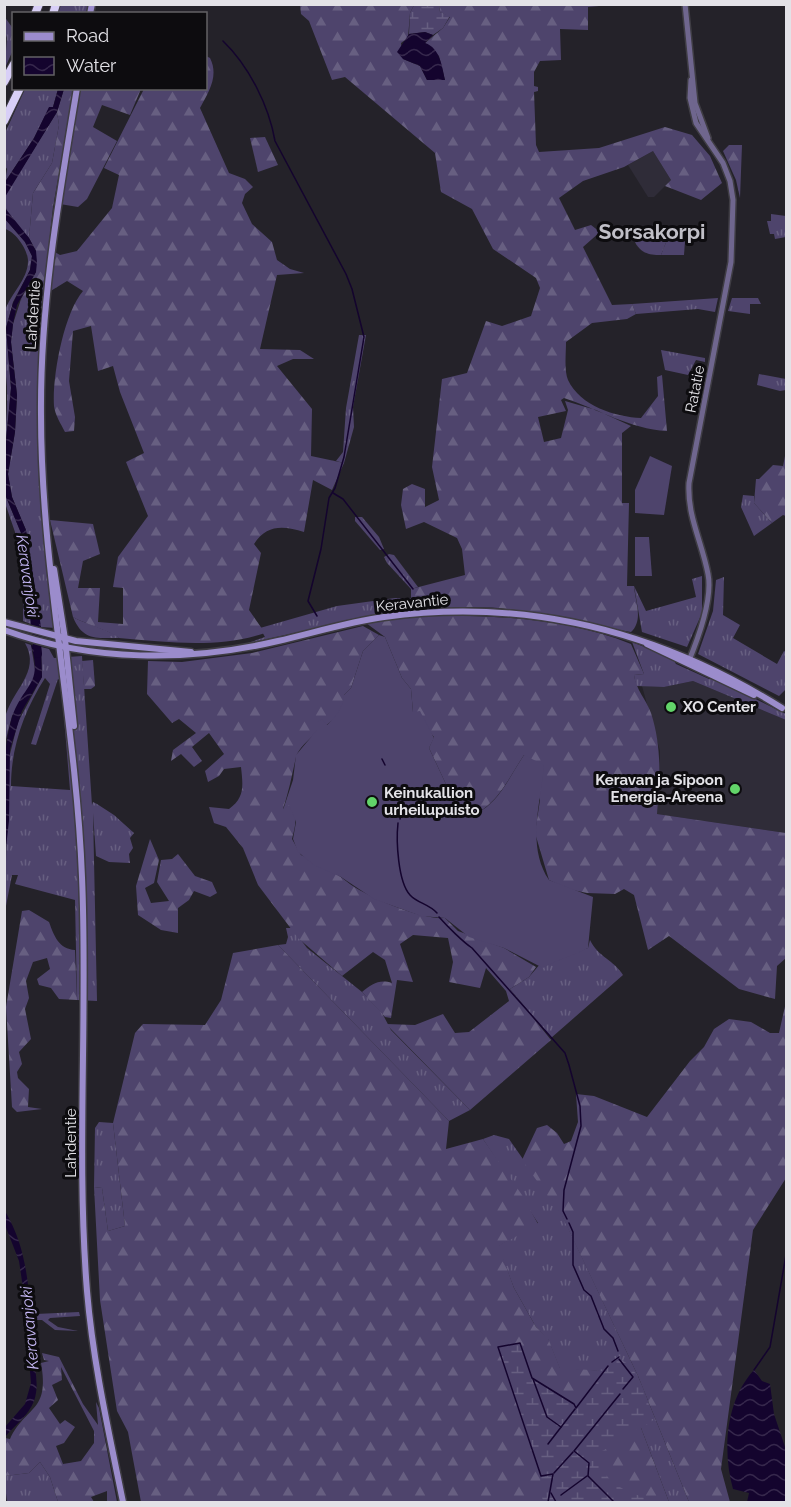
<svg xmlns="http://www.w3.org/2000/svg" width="791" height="1507" font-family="Raleway,sans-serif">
	<defs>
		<pattern id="grass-tufts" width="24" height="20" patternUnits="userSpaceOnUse" patternTransform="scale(1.5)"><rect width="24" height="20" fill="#4e446c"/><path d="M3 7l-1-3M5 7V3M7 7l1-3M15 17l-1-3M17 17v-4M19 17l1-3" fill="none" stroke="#675f81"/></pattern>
		<pattern id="forest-firs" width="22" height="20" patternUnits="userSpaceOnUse" patternTransform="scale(1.5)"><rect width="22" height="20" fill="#4e446c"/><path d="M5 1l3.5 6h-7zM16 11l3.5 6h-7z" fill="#675f81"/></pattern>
		<pattern id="wetland-marsh" width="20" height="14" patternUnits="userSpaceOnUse" patternTransform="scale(1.5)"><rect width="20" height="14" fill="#4e446c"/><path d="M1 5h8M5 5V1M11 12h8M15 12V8" fill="none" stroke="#675f81"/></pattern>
		<pattern id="water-waves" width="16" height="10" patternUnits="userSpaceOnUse" patternTransform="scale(1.5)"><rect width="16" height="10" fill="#14042e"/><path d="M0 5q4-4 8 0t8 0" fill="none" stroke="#36284c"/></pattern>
	</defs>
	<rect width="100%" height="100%" fill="#242229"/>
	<g fill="#2f2c38">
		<path d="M653 151 671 180 654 197H648L628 165Z"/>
		<path d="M693 681 786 720V833L657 814 660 751 642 686 664 687Z"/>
	</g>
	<g fill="url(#grass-tufts)" fill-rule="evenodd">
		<path d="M60 5H88L87 13 57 14Z"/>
		<path d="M4 16 14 30 13 50 5 68 7 35 5 41Z"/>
		<path d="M25 89H58L53 107 49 108 34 138 5 182 7 169 5 166V133Z"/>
		<path d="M57 112 59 125 52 163 33 193 29 238 7 213 4 197Z"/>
		<path d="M771 214 786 216V237L775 239 774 234H770L767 221H771Z"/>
		<path d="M5 219 25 242 32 256 30 270 13 302 6 328 11 388 5 451C5 426 9 401 6 376 5 359 0 328 5 311 10 294 28 280 28 261 28 250 16 232 5 229Z"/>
		<path d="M667 240 685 241 684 255H661Z"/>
		<path d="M718 298 715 312 698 309 636 314 632 304Z"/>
		<path d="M732 298H758L761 304H750V314L728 311Z"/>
		<path d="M21 299 27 308V318L40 328 38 405 40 486 56 628 41 627 38 619 26 530 12 497 8 474 15 432 17 395 11 342 13 324Z"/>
		<path d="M359 335H366L353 407 354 427 344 463 336 461 343 452 346 408Z"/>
		<path d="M661 350 705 358V362L696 360 688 375 665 370Z"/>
		<path d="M759 374 786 379V390L780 391 757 385Z"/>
		<path d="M4 492 21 533 32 615 31 624 23 621V588L15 532 5 503Z"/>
		<path d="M743 495 754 496V503L772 523 754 536 741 507Z"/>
		<path d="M355 517H362L379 537 384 549 380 550 355 521Z"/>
		<path d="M389 554 394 555 418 587 411 589 387 563 384 557Z"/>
		<path d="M702 576V613L687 647 642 632 634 586 646 611 696 597 692 579Z"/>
		<path d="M724 577 723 615 740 625 733 638 777 664 784 651 786 652V689L779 696 698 654 713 611 716 580Z"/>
		<path d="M395 598 448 599 449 608 427 607 379 614 245 644 265 637 260 628 337 606Z"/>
		<path d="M73 617C83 623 115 632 119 638 96 638 83 641 73 617Z"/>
		<path d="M632 642 672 658 676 664 709 679H715L786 714V720L693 681 664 687 636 686 634 675 644 674Z"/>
		<path d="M25 643 31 645 36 676 12 716 5 743C5 735 3 726 5 719 10 691 42 673 25 643Z"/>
		<path d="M41 647 49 649 54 658 82 656 92 805 93 802 97 804 114 815 134 833 130 838 133 848 129 854 130 863 109 862 96 856 93 813 97 1001 77 1000 75 900 15 884 18 875H12L5 911 8 762 18 722 42 677ZM45 678 50 684 31 744 36 745 58 679 61 681 70 790 11 786C11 747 24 711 45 678Z"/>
		<path d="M286 928H292L307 948 362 992 382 1013 391 1030 470 1110 449 1121 278 945 286 944 288 937Z"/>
		<path d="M590 940C598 957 614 960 623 975L551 1038 510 989 529 977 541 963 588 948Z"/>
		<path d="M99 1122 113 1123 125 1226 108 1231 102 1188 94 1187 95 1128Z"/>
		<path d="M494 1135 509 1139 562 1215 638 1376 689 1502H669L620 1372 560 1369 548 1339 536 1327 514 1288 498 1246 538 1223 483 1139Z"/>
		<path d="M79 1312 80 1316 50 1318 48 1320 58 1327 78 1331 55 1330 42 1320H36V1314Z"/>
		<path d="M40 1462 50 1477 58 1502H7L4 1476 29 1473Z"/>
	</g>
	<g fill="url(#forest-firs)" fill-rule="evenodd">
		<path d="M300 5H414L410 13 408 38 401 43 403 59 420 66 427 80H445L439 56 425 43 443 28 450 17 440 12 439 5H610L588 7V30L560 29 561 60 540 61 534 72V86L538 87V91L534 92 536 145 539 152 599 148 665 127 692 135 710 156 722 183 701 200 665 186 671 180 653 151 624 167 583 181 559 198 575 230 591 225 600 232 583 247 612 305 632 304 636 314 627 319 592 323 566 342C566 353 564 371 568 380 580 406 616 417 641 418L658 396 657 377 662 375 667 431C630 429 598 409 564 398L561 400 566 411 538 417 544 442 561 438 568 410 565 401 596 410 631 426 622 433V503H629L627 586H634C635 601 644 620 631 632 569 622 515 602 449 608L448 599 411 598V589L465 575 462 549 457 538 424 522 406 529 401 505 403 489 412 484 425 489V507L439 500 432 467 442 379 467 373 486 321 502 326 531 316 540 288 536 278 493 249 472 209 441 192 435 153 345 77 332 80 309 21 301 14Z"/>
		<path d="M206 56 210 58C219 76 209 91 200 108L229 173 245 179 253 187 245 194 242 203 252 224 272 242 277 260 290 269 304 273 277 275 260 349 300 350 314 359H293L277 366 312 409 311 456 344 463 332 490 313 480 304 532C284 526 267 524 254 544L261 553 249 610 265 633C217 649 168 642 119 638 115 633 83 623 73 617L50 520 93 524 100 554 83 561 78 588H100L98 622 123 624V588L113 587 118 557 148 516 126 462 144 453 120 392 113 366 98 371 91 326 73 331 69 381 75 417 74 431 65 432C61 424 55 415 54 406 52 376 64 313 83 291L67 281 49 292 53 251 60 255 77 251 112 208 119 175 104 168 144 89 206 88Z"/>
		<path d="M64 89H74L53 207 42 307 39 313 27 315 21 299 36 272V251L29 238 33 193 52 163 59 125 57 112Z"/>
		<path d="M79 89H141L130 115 102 105 93 127 117 141 87 199 78 207 60 204Z"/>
		<path d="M265 137 278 165 258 172 250 138Z"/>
		<path d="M729 145H742L740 198 736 180 723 151Z"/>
		<path d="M641 228 667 240 661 255C648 255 640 253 634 240Z"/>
		<path d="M786 451V516L783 515 772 523 754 503 756 479H759L773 465 783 466Z"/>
		<path d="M419 616C492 615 563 617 631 644L644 674 634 675C636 690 646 699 651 713 662 747 660 779 657 814L786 833V958L777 966 775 999 739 989 669 936 648 950 634 895 624 889 615 894 587 893 568 889 549 880 535 833 540 800 524 755C509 777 496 809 468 816L452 797 429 748 434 737 413 712 411 689 402 678 385 637 366 623Z"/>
		<path d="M363 626 379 635 363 651 351 688 344 695 348 709C335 719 300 742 296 757 292 775 289 791 283 809L289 804C299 815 295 827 292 839L301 855 341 873 336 874C343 878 349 884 356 888 376 900 422 920 445 918L458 931 504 948 536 967 529 977 510 989 551 1040 470 1110 386 1024 415 1025 443 1014 455 1033 469 1032 509 1001 506 991 486 968 480 988 449 982 453 962 448 938 413 935 400 944 413 982 397 980 391 1018 385 1017 362 992C372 984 379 979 392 983L385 960 373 952 342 976 298 938 258 885 243 848 226 827 214 823 209 807 229 809C245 797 243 786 241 767L224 769 219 776 208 782 205 771 224 754 209 733 192 747 202 761 194 767 181 754 171 761 173 750 196 733 179 719 172 723 147 694 148 661 182 662 252 653Z"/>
		<path d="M93 660 95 686 91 689H84L82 661Z"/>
		<path d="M150 839 159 860 154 883 145 888 151 903 169 901 157 882 161 860 172 859 178 854 195 876 212 882 217 893 210 897 194 891 189 900 178 908V933L161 930 138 915 136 886Z"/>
		<path d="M29 910 49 922C54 936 59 949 75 950L77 1000 59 999 51 988 39 985 37 979 50 969 47 958 33 962 26 981 29 998 25 1009 31 1039 19 1052 22 1064 17 1072 18 1078 29 1089 28 1107 42 1109 17 1112 12 1107 6 1007 22 911Z"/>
		<path d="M278 945 449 1121 446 1149 483 1139 522 1195 538 1224 499 1246 514 1288 536 1327 548 1338 560 1368 620 1372 669 1502H141L128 1432 117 1411 109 1359 100 1300 94 1187 102 1188 108 1231 125 1226 113 1123 135 1033 143 1024 205 1025 221 1000 233 953Z"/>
		<path d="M786 1002V1178L753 1230 721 1469 730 1502H689L638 1376 562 1216 522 1160 537 1128 547 1125 557 1133 564 1144 571 1141 578 1122 576 1094 594 1096 647 1117 690 1061 704 1047 714 1029 729 1019 751 1022 770 1033H779Z"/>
		<path d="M42 1353 59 1357 83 1404 98 1425 96 1402 99 1408 117 1502H107V1491L91 1497 94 1502H58L50 1477 40 1462 29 1473 5 1476V1438L10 1439C26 1405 50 1413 41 1363L49 1361 44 1360ZM61 1367 94 1431V1443L81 1461 63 1464 56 1446 64 1443 75 1427 65 1420 60 1424 49 1408 58 1400 52 1385 62 1380Z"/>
	</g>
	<g fill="url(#wetland-marsh)">
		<path d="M414 5H439L440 12 450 16 443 28 433 35 425 32 409 34 410 13Z"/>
		<path d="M520 1343 532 1378 574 1404 576 1408 613 1361 619 1359C640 1367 646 1399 654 1419 646 1427 638 1428 629 1433 618 1439 612 1447 600 1452L597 1462C612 1489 630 1492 656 1502H545C538 1494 540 1485 541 1475L498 1347Z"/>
	</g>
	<g fill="#4e446c">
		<path d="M650 456 672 466 664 515 635 513V490Z"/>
		<path d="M635 537H649L652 576H635Z"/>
		<path d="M379 635 385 637 402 678 411 689 413 712 420 711 434 738 429 748 452 797 468 816C496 810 509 777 524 755L544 765C541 802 526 846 549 880L593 897 588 948C573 956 558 959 543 968L504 948 469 937 445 918 421 916 374 899 341 877 314 865 298 852 293 839 296 822 289 805 283 810 293 780 296 755 317 730V722L322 719 327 725C335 718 344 706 344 695L351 688 363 651Z"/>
	</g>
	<g fill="url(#water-waves)">
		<path d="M425 32 433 35 425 43C440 48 442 66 445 80H427L420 66 403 59 397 52 409 34Z"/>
		<path d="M58 89H64L57 112 5 197V182L34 138 49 107H53Z"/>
		<path d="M5 208 29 238 36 251 37 262 36 272 17 305 13 324 11 342 17 395 15 432 8 474 12 497 26 530 41 627 31 624 32 615 21 533 4 492 5 451 11 388 6 328 13 303 30 270 32 256 25 242 5 219Z"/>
		<path d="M31 645 41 647 42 677 22 711 10 749 9 821 5 856C4 813 0 757 12 717 24 683 43 686 31 645Z"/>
		<path d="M5 1211C31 1255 29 1301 33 1351 34 1368 40 1384 34 1401 29 1415 14 1426 5 1437V1427L25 1404 31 1383 23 1288 19 1261 5 1225Z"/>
		<path d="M754 1370 762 1381 770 1384 774 1414 786 1450V1502H747L749 1493 733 1489C722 1450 726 1400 754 1370Z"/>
	</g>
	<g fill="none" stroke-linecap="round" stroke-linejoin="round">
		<g stroke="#14042e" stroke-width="1.5">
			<path d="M223 41C249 66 269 106 275 141L346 274 352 289 364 337 344 457 335 488 329 498 321 549 308 601 317 616"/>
			<path d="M333 493 343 499 413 589"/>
			<path d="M382 759 385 765"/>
			<path d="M402 800 403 806"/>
			<path d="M400 819 401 814"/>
			<path d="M398 823C396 841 398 882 410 895 417 903 429 904 437 913"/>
			<path d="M439 917C447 926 463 942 472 948L565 1053 569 1065 580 1106 581 1126 564 1190 563 1211 567 1219"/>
			<path d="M569 1223 573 1232V1265L584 1290 591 1296 604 1329 613 1338 618 1351"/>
			<path d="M619 1359 633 1377 623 1389"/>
			<path d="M612 1362 619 1357"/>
			<path d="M754 1370 770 1347 786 1255"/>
			<path d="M533 1379 547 1417 561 1427"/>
			<path d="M548 1444 575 1409"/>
			<path d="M554 1473 573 1452"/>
			<path d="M551 1493 556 1502"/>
			<path d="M561 1495 587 1476"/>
			<path d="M548 1502 553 1474 541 1476 498 1347 520 1343 532 1378 574 1404 576 1408 608 1366"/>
			<path d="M614 1502 588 1476 589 1463 574 1451 620 1394"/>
		</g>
		<path stroke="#14042e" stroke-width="8" d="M34 616 38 654"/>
		<defs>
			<g id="tertiary">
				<path d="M685 4 695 103 708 138"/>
				<path d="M688 663C698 639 713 599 708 574 702 542 687 516 689 483L731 262 733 200 730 181 723 163 696 123 690 98 691 80"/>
			</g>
			<g id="secondary">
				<path d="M90 14 92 4"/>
				<path d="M77 88C59 197 40 304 41 415 41 570 76 722 82 877 88 1015 76 1154 87 1291 93 1363 109 1433 123 1502"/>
				<path d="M54 569 65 639 74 726"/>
				<path d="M4 622 76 641 191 652"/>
				<path d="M4 630C92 662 188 662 278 641 313 633 348 622 384 617 528 597 660 632 782 708"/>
				<path d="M647 644 754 695"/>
			</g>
			<g id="motorway">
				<path d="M35 14 39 4"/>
				<path d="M53 14 56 4"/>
				<path d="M4 82 14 64"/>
				<path d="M4 121 20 88"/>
			</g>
		</defs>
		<use href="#tertiary" stroke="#3f3d44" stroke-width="8"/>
		<use href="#secondary" stroke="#3f3d44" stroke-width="9"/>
		<use href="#motorway" stroke="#3f3d44" stroke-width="10"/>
		<use href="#tertiary" stroke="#6f668e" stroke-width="5"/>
		<use href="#secondary" stroke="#9b8ccc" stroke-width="6"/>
		<use href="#motorway" stroke="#d8cff7" stroke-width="8"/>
	</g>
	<g fill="#62d469" stroke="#0d0c0f" stroke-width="2">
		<circle cx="671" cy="707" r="6"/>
		<circle cx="735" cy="789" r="6"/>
		<circle cx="372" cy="802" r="6"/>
	</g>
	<g text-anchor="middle" stroke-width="6" stroke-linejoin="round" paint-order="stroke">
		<g font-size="15" fill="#e3e2e7" stroke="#0d0c0f">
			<text transform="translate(33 315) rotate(-86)" y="5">Lahdentie</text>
			<text transform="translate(695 389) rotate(-79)" y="5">Ratatie</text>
			<text transform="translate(412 603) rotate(-6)" y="5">Keravantie</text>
			<text transform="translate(71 1143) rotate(-90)" y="5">Lahdentie</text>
		</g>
		<g font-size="15" font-weight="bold" fill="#e3e2e7" stroke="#0d0c0f" text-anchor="start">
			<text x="683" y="712">XO Center</text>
			<text x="723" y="785" text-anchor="end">Keravan ja Sipoon<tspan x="723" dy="17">Energia-Areena</tspan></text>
			<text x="384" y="798">Keinukallion<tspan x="384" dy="17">urheilupuisto</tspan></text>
		</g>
		<g font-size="16" font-style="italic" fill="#c6b8f6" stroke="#0d0c0f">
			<text transform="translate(28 576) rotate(82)" y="6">Keravanjoki</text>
			<text transform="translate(29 1328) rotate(-95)" y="6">Keravanjoki</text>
		</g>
		<g font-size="21" font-weight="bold" fill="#c0bfc7" stroke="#0d0c0f">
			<text x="652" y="239">Sorsakorpi</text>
		</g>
	</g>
	<rect width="791" height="1507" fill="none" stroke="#e3e2e7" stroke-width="12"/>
	<rect x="12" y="12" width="195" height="78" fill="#0d0c0f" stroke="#636265" stroke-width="1.5"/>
	<rect x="24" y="32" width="30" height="9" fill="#9b8ccc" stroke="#636265" stroke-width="1.5"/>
	<text x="66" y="42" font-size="18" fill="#e3e2e7">Road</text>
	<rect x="24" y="57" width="30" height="18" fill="url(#water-waves)" stroke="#636265" stroke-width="1.5"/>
	<text x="66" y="72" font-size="18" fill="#e3e2e7">Water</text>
</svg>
